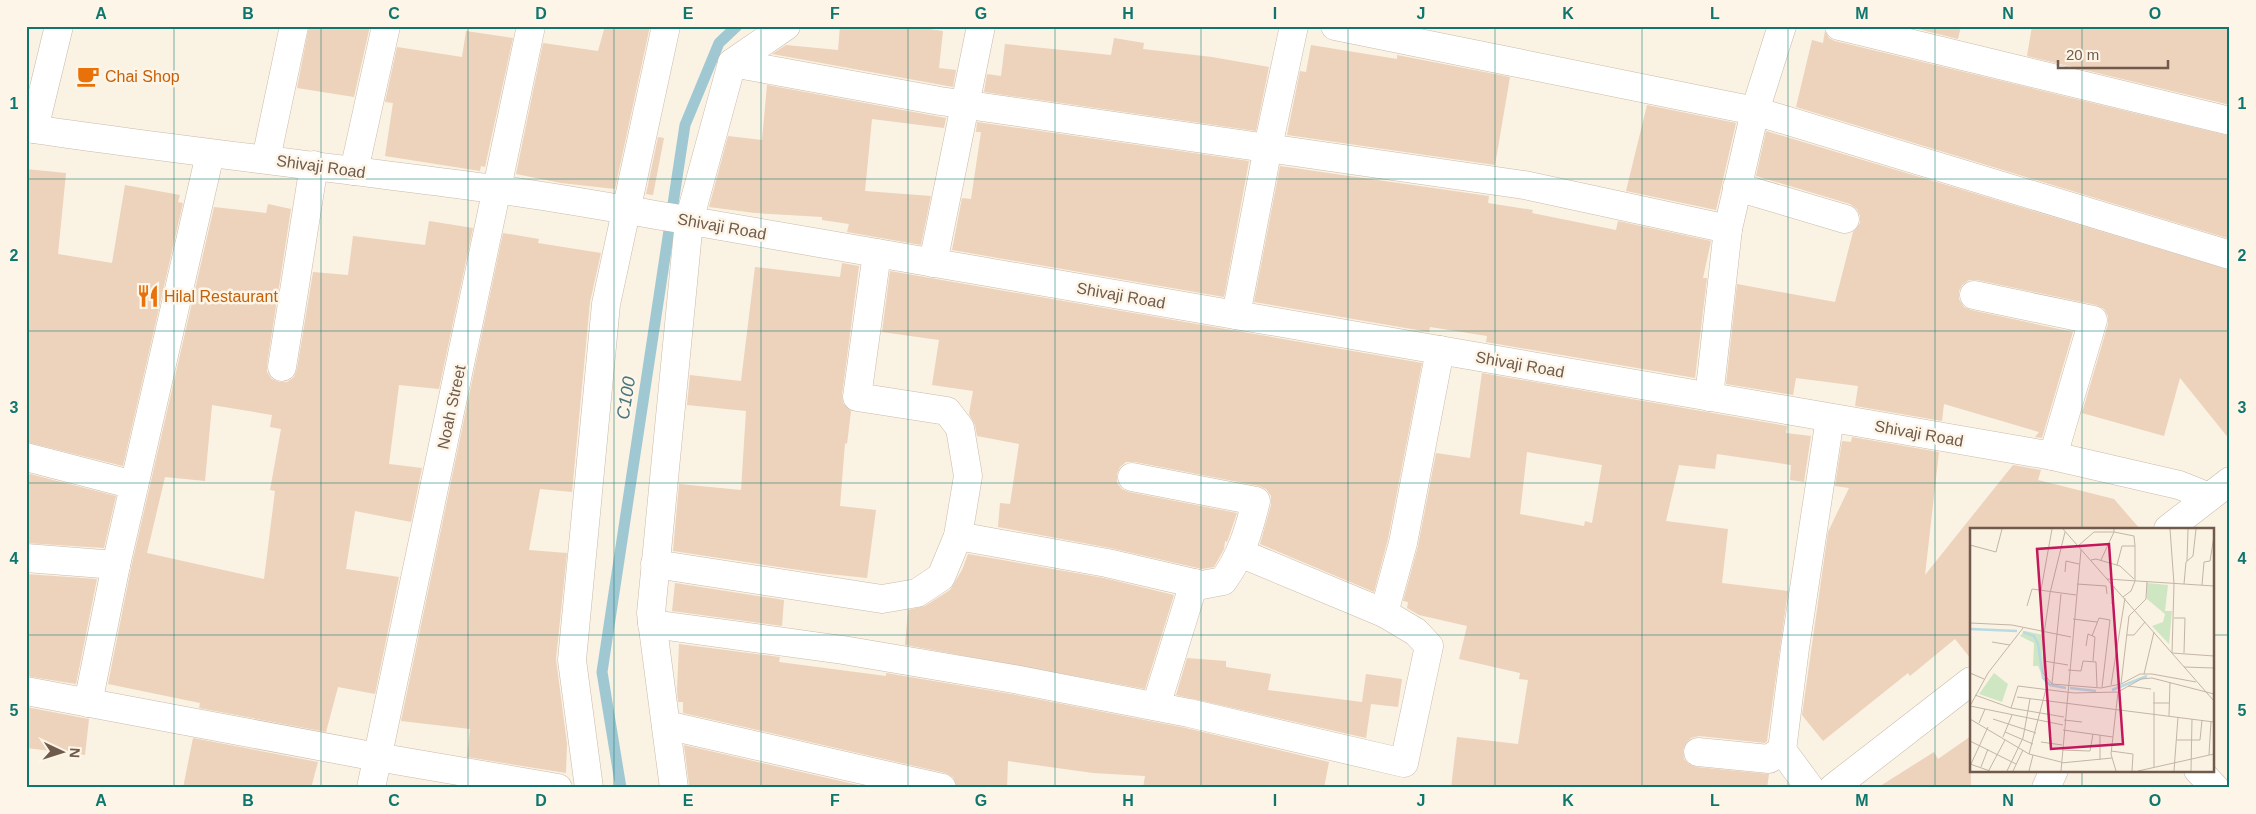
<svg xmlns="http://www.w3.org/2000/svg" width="2256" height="814" font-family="Arial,sans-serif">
	<rect width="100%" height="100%" fill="#faf2e3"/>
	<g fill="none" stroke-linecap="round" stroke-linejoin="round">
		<path stroke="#a0c8d3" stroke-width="11" d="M621 788 602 672 685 125 719 43 737 26"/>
	</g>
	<g fill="#edd2bc" fill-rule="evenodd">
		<path d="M309 26H370L354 97 297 88Z"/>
		<path d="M605 26H650L615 189 561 183 516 174 543 43 598 51Z"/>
		<path d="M840 26H911L943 31 939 68 956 70 953 87 772 54 786 45 838 50Z"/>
		<path d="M1906 26H1961L1958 39Z"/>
		<path d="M2032 26H2230V105L2027 56Z"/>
		<path d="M466 31 513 38 485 167 481 166 480 171 385 156 393 103 385 102 397 47 462 57Z"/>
		<path d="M1825 31 1829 38 1835 41 2230 136V239L1796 107 1812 40 1823 43Z"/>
		<path d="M1114 38 1144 43 1143 49 1212 57 1269 67 1256 131 984 92 987 74 1001 76 1005 44 1111 55Z"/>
		<path d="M1311 45 1397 59V55L1510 77 1495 165 1287 135 1300 71 1306 72Z"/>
		<path d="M767 85 946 118 944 128 872 119 865 191 931 196 921 245 847 232 849 224 822 220V217L755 213 709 207 728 136 762 140Z"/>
		<path d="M1647 105 1736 123 1716 210 1626 191Z"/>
		<path d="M977 122 1249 161 1224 297 952 250 962 198 971 199 981 132H976Z"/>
		<path d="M1766 131 2230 270V440L2180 378 2164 436 2082 413 2108 324V316L2104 309 2096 305 1977 280H1969L1962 285 1959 291V299L1964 307 1971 310 2073 332 2042 438 2035 437 2039 432 1944 404 1942 421 1855 406 1858 386 1796 378 1793 395 1726 384 1737 284 1835 302 1853 232 1860 223V216L1857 209 1850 204 1756 176Z"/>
		<path d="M658 137 664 138 653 195 646 194Z"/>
		<path d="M1280 166 1489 196 1488 203 1533 210 1532 213 1616 230 1618 221 1711 241 1703 278H1707L1695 378 1486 342 1487 336 1430 327 1429 332 1254 302Z"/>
		<path d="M26 169 66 173 58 254 112 263 125 185 180 195 178 202 183 203 123 466 26 442Z"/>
		<path d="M268 204 291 209 267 365V372L272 379 280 382H287L294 377 297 369 313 272 348 275 353 236 425 245 429 221 473 228 439 389 399 385 389 464 422 468 411 522 355 511 346 569 399 577 375 694 338 687 326 732 199 708 200 703 108 684 131 568 214 207 266 213ZM212 405 272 415 270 427 281 429 270 490 275 491 264 579 147 553 165 477 205 481Z"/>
		<path d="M503 233 539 239 538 243 601 253 590 302 572 492 540 489 529 550 567 553 556 659 567 744 566 773 467 757 470 729 401 721Z"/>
		<path d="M842 263 859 266 842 395 843 403 851 411 847 444 845 443 840 506 876 510 867 578 819 573 673 551 679 484 741 490 746 411 687 405 690 375 741 381 755 267 840 277Z"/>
		<path d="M890 271 1422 363 1388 539 1374 592 1260 544 1271 505V496L1266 489 1259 486 1135 462H1126L1120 467 1117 474V483L1122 489 1129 492 1237 513 1227 542 1225 541 1224 549 1214 567 1202 569 1110 548 998 527 1000 503 1010 504 1019 444 977 436 975 425 969 414 973 391 932 385 939 340 882 332Z"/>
		<path d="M1482 373 1787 426 1786 433 1811 436 1804 482 1790 480 1791 465 1717 454 1715 469 1679 465 1666 521 1728 529 1722 583 1788 591 1767 741 1765 743 1699 736 1691 738 1686 743 1683 750 1684 759 1689 764 1696 767 1769 774 1767 788H1451L1457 737 1518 744 1528 680 1519 679 1520 673 1459 659 1467 626 1419 615 1407 608 1408 602 1403 601 1418 546 1436 453 1470 458ZM1527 452 1602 465 1592 523 1585 521 1584 526 1520 514Z"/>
		<path d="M1852 437 1939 452 1925 575 2013 465 2041 470 2038 480 2114 499 2140 529H1971V659L1955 639 1910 676 1908 673 1823 741 1802 715 1828 532 1849 488 1835 486 1842 441 1851 442Z"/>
		<path d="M26 473 116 496 104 548 26 543Z"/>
		<path d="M968 554 1104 578 1174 595 1145 689 905 645 908 610 925 606 950 590 962 570Z"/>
		<path d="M26 574 97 579 76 684 26 676Z"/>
		<path d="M675 583 784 600 782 626 672 611Z"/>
		<path d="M679 644 780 657 779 662 886 676V673L1011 694 1186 728 1329 762 1324 788H1143L1145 776 1093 773 1008 761 1007 788H957L953 777 945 773 683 713V702H678L677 690Z"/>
		<path d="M1187 658 1226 661V667L1271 674 1268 690 1362 702 1366 674 1402 679 1398 707 1371 704 1366 738 1176 695Z"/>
		<path d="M26 707 89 719 85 755 26 748Z"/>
		<path d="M1971 736V788H1877L1934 752 1938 759Z"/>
		<path d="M193 738 318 762 311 788H183Z"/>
		<path d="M684 745 871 788H712L713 785H689Z"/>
	</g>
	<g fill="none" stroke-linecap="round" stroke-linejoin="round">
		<defs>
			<g id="minor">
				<path d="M1335 26 1755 111 2230 255"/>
				<path d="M1839 26 2230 121"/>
				<path d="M732 63 940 101 1524 185 1728 229"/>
				<path d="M26 128C182 151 338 168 494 189 556 197 618 209 680 219L2053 456 2179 485 2209 497"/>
				<path d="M34 129 59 26"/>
				<path d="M266 159 294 26"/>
				<path d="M354 171 386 26"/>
				<path d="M1737 187 1845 219"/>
				<path d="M933 263 981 26"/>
				<path d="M1974 295 2093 320 2053 456"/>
				<path d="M1236 315 1268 147 1294 26"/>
				<path d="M282 367 314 165"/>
				<path d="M1709 397 1728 229 1755 111 1782 26"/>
				<path d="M26 457 134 485"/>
				<path d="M2168 529 2230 481"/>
				<path d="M958 536 1107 563 1202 585 1223 581C1241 557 1249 530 1256 501L1132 477"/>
				<path d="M26 558 116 565"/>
				<path d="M655 564 882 599 917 593 941 577 958 536 968 476 960 428 947 411 857 397 877 253"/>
				<path d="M1384 613 1403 543 1440 350"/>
				<path d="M652 624 843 650 1014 679 1189 713 1404 763 1429 646 1416 632 1384 613 1240 553"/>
				<path d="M26 691 377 757 558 788"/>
				<path d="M88 703 116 565 210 154"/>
				<path d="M1156 706 1194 583"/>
				<path d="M666 725 942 788"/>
				<path d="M1782 750 1810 788"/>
				<path d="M1698 752 1769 759 1782 750 1795 648 1830 418"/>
				<path d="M2198 770 2215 788"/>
				<path d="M371 788 531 26"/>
				<path d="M589 788 572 660 606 304 666 26"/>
				<path d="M674 788 651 613 689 221 732 63 786 26"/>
				<path d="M1833 788 1971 681"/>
				<path d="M2046 788 2054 770"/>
			</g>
		</defs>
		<use href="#minor" stroke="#cabaaa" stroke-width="29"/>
		<use href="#minor" stroke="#fff" stroke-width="28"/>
	</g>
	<path fill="none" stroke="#0f766e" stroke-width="1" stroke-opacity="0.55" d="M174 26V788M321 26V788M468 26V788M614 26V788M761 26V788M908 26V788M1055 26V788M1201 26V788M1348 26V788M1495 26V788M1642 26V788M1788 26V788M1935 26V788M2082 26V529M26 179H2230M26 331H2230M26 483H2230M26 635H1971M2212 635H2230M2082 770V788"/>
	<defs>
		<symbol id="cafe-bare" viewBox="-9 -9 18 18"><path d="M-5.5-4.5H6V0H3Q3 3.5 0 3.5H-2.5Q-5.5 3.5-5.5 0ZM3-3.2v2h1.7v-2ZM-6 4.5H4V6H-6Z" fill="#e8710a" stroke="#fdf6e8" stroke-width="2.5" paint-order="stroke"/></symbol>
		<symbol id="restaurant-bare" viewBox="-9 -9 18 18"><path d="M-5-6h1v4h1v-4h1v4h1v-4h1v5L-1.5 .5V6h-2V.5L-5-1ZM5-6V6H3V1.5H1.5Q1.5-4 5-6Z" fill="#e8710a" stroke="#fdf6e8" stroke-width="2.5" paint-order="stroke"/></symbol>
	</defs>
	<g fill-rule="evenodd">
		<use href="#cafe-bare" x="72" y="60" width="32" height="32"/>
		<use href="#restaurant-bare" x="132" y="280" width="32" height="32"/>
	</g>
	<g text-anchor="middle" stroke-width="5" stroke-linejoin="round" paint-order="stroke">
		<g font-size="16" fill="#c56008" stroke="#fdf6e8" text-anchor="start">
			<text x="105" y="82">Chai Shop</text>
			<text x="164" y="302">Hilal Restaurant</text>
		</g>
		<g font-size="16" fill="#705a4b" stroke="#fdf6e8">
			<text transform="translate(321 166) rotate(8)" y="6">Shivaji Road</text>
			<text transform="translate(722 226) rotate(10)" y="6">Shivaji Road</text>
			<text transform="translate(1121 295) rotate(10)" y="6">Shivaji Road</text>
			<text transform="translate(1520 364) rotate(10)" y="6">Shivaji Road</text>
			<text transform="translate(451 407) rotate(-78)" y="6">Noah Street</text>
			<text transform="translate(1919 433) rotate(10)" y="6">Shivaji Road</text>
		</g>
		<g font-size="18" font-style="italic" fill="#477581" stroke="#fdf6e8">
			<text transform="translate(626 398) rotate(-81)" y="6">C100</text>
		</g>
	</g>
	<g transform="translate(1970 528)">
		<rect width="244" height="244" fill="#faf2e3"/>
		<path d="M177 55 198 57 195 83H202L199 116 182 98 193 94 195 86 177 71ZM55 103 73 107 72 147 68 138H63L64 115 50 108Z" fill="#cfe6c2"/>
		<path d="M24 145 38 156 32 174 9 166Z" fill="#cfe6c2"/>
		<path fill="none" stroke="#b9dae2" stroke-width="2.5" d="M0 101 47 103M53 104 64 108 68 116 73 150 80 157 96 160M100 160 126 163M142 162 177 148"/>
		<path fill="none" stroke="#c3b5a6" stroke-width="1" d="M93 1 244 173M200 1 204 56 202 125M95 4 80 65 74 106 73 145 82 156 131 160 151 156 170 146H182L226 154M0 17 26 24 32 1M108 18 124 4H144V1M121 32 126 31 150 38 164 51M131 32 144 4 164 8 165 18M217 33 218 1M147 37 152 18H165V53L161 63 153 69M95 44 96 33 109 36M137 51 244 58M107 56 136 58 137 66M214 56 216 34 223 28 226 1M232 57 234 34 240 33 244 8M71 62 82 1M142 76 144 58M57 78 62 61 106 67M204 90H215L214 125M103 91 127 94M0 95 42 97 101 109M157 107H164L175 94M122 108 129 90 140 92 132 159M22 114 40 117M116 118 118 106 125 109 123 133M202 125 244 128M74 133 98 137M214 139 244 140M98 142 111 143 113 133 126 134 127 159M0 145 14 151M174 146 184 104M82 156 91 66M151 156 159 88 176 71 177 53M141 157 155 70M158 158 181 161M5 167 41 180 48 158 104 165 148 164M47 169 244 194M183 175H199M0 178 93 197M0 178 18 145 53 100M41 180 94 189M199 188 200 154M0 191 59 226 91 234M23 191 66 205M94 192 112 194M9 195 15 181M93 202 143 209M35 204 63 216M33 209 42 187M207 212H230L232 192M0 213 46 236M71 214 92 217M92 222 120 223 123 206M141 223 163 226 162 243M59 226 76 161M239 227 241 193M130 232V207M91 235 142 230M0 236 20 243M1 236 18 199M11 239 18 221M184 239V164M19 242 35 212M37 243 53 210 60 171M43 243 53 222M59 243 63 227M91 243 111 22M146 243 141 226 148 164 171 151 182 150 244 166M168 243 244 226M204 243 208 189M221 243 222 191"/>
		<path fill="#c2185b" fill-opacity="0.15" stroke="#c2185b" stroke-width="2.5" d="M139 16 153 216 81 221 67 21Z"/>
		<rect width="244" height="244" fill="none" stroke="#705a4b" stroke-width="2.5"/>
	</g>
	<rect width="2256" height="814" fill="none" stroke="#fdf6e8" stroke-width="55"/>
	<g transform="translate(62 752) rotate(94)" stroke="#fdf6e8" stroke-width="4" paint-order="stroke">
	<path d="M0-4L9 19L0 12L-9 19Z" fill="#705a4b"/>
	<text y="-8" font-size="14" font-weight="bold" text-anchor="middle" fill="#705a4b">N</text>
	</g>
	<path d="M2058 60v8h110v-8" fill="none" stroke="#705a4b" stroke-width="2.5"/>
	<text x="2066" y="60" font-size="15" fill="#705a4b" stroke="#fdf6e8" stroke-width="4" paint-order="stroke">20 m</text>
	<rect x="28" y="28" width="2200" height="758" fill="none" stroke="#0f766e" stroke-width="2"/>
	<g font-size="16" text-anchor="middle" font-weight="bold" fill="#0f766e">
		<text x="101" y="19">A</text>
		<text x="248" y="19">B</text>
		<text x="394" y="19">C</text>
		<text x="541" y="19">D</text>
		<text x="688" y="19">E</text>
		<text x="835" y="19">F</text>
		<text x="981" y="19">G</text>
		<text x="1128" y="19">H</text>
		<text x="1275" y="19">I</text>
		<text x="1421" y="19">J</text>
		<text x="1568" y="19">K</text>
		<text x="1715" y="19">L</text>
		<text x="1862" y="19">M</text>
		<text x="2008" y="19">N</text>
		<text x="2155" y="19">O</text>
		<text x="14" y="109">1</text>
		<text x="2242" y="109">1</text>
		<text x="14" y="261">2</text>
		<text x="2242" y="261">2</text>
		<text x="14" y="413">3</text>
		<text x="2242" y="413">3</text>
		<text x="14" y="564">4</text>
		<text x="2242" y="564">4</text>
		<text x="14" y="716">5</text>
		<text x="2242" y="716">5</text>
		<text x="101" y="806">A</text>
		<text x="248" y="806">B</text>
		<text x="394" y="806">C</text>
		<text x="541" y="806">D</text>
		<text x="688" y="806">E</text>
		<text x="835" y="806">F</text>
		<text x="981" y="806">G</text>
		<text x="1128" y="806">H</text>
		<text x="1275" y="806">I</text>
		<text x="1421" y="806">J</text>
		<text x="1568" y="806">K</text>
		<text x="1715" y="806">L</text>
		<text x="1862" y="806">M</text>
		<text x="2008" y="806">N</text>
		<text x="2155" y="806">O</text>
	</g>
</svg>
